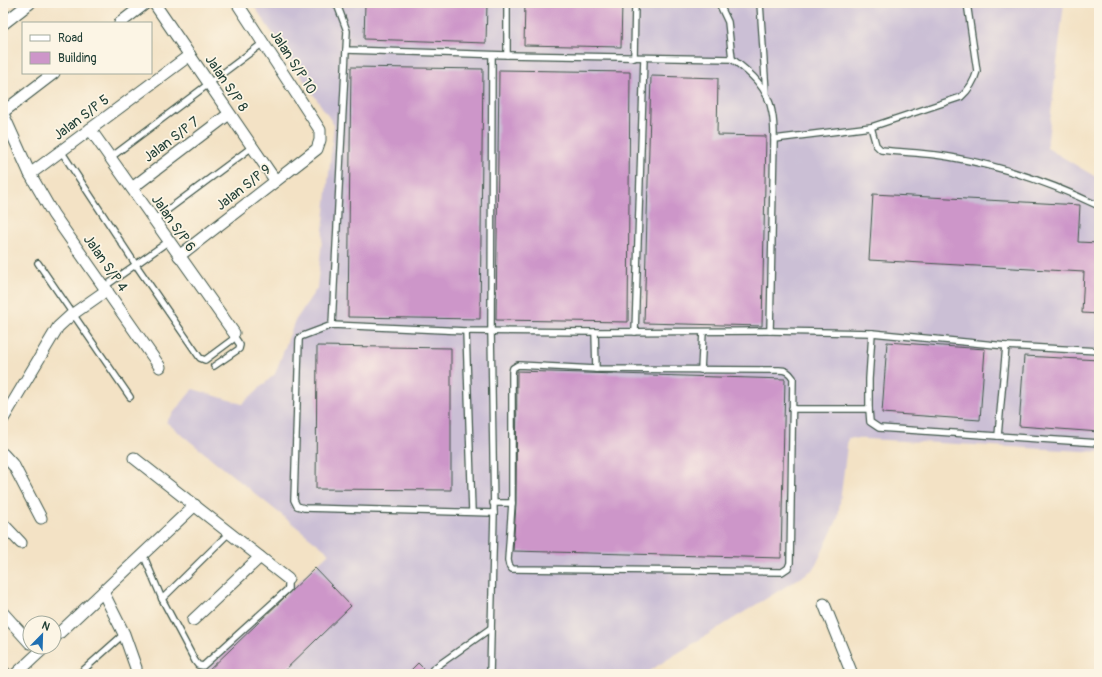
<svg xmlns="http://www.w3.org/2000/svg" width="1102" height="677" font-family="Pangolin,sans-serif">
	<rect width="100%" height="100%" fill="#fcf5e5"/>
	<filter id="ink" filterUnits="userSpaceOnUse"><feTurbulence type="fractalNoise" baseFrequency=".025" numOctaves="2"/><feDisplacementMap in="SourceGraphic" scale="8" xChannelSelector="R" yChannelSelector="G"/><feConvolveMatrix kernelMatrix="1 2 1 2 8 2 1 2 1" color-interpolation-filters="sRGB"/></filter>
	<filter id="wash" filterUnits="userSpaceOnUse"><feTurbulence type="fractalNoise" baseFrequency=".012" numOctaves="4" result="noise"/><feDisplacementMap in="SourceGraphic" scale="16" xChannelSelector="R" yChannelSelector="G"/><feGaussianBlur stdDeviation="0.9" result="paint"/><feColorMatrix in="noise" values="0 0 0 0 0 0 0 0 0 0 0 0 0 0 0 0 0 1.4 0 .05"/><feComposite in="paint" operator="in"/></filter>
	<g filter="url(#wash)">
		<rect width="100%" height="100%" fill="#f3e2c5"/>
		<path fill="#cbbfd5" d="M252 3H1064L1047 148 1099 179V452L848 438 838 518 814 569 644 674H201L329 553 166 422 193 389 242 404 275 374 295 321 317 288 334 125Z"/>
		<g id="blocks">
			<g fill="#cd96c9">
				<path d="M365 3H487L486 43 364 39Z"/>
				<path d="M525 3H622L621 47 524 45Z"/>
				<path d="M351 67 483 69 480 319 348 317Z"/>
				<path d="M499 70 630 72 628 322 496 320Z"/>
				<path d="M651 76 718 78 717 135 766 136 762 326 644 323Z"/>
				<path d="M873 194 1080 205 1078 242 1099 243V314L1082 313 1084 272 869 260Z"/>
				<path d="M887 342 985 349 980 420 882 413Z"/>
				<path d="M317 346 451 348V490L316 489Z"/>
				<path d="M1024 356 1099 360V432L1019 426Z"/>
				<path d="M517 371 785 379 781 558 513 551 516 503Z"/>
				<path d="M315 568 351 606 281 674H205Z"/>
				<path d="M418 663 429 674H407Z"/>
			</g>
		</g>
	</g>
	<g filter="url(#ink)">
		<use href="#blocks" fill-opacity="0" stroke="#3f564a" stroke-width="1"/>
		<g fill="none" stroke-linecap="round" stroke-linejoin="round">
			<defs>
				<g id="lane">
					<path d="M335 3 338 7 347 31 346 50 507 55 732 59C751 73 768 88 772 112 774 121 774 130 774 139L770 331"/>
					<path d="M507 3V55"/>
					<path d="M719 3 728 22 732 59"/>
					<path d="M760 3 766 92"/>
					<path d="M634 58 635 3"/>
					<path d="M871 127 876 145 881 150C906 153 931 153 955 158 1005 167 1053 184 1099 206"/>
					<path d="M774 139 871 127 961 97C970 89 974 82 977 71L967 3"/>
					<path d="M61 151 136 265 200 358 205 360 232 340 234 336V333"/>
					<path d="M110 158 263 43"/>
					<path d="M154 220 252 147"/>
					<path d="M38 263 130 397"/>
					<path d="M104 287 169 241"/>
					<path d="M332 325 346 50"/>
					<path d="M466 331 472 512"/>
					<path d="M595 332 596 369"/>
					<path d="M635 332 644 58"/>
					<path d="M872 333 869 379V409L870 422 879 428 1099 443"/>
					<path d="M518 365 596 369 779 370C786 370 789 372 793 378L790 563 788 568 782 572 512 569 509 565 508 560 512 503V372L513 368Z"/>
					<path d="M214 366 239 349 240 345 234 336"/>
					<path d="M701 370 703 332"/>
					<path d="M792 409H869"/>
					<path d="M998 436 1006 346"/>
					<path d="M493 503H512"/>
					<path d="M494 513 304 508 297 506 294 500 299 340 300 337 332 325 466 331 595 332 770 331 872 333 1006 346 1099 351"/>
					<path d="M143 554 162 599 195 661 198 665 203 666 288 589V579"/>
					<path d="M162 599 229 533"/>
					<path d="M3 667 9 674"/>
					<path d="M79 674 124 634"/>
					<path d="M437 674 433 669 491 628"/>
					<path d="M490 674 494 513 491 331 492 55"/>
				</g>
				<g id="street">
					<path d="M154 3 275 180"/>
					<path d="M120 23 146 3"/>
					<path d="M3 24 30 3"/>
					<path d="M3 112 54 73"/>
					<path d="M3 114 30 174 53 214 160 367"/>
					<path d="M90 129 234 333"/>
					<path d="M30 174 190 55"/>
					<path d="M132 188 229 114"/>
					<path d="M179 256 317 149 320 140V130L237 3"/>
					<path d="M3 419 58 327 70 316 107 290"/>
					<path d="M3 454 14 466 41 518"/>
					<path d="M134 458 288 579"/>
					<path d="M3 524 21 543"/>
					<path d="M103 592 124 634 136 668V674"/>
					<path d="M824 604 852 674"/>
					<path d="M3 613 30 643"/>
					<path d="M193 620 260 557"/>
					<path d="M54 638 195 505"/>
					<path d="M16 674 45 647"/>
				</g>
			</defs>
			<use href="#lane" stroke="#3f564a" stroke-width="8"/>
			<use href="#street" stroke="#3f564a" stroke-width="13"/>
			<use href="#lane" stroke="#fff" stroke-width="5.5"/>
			<use href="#street" stroke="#fff" stroke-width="11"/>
		</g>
	</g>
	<g text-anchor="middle" stroke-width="3.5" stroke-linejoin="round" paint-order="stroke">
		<g font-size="14" fill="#1f3d34" stroke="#fcf5e5">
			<text transform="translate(294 62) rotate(57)" y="5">Jalan S/P 10</text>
			<text transform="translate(227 83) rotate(56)" y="5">Jalan S/P 8</text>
			<text transform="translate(81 117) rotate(-37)" y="5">Jalan S/P 5</text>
			<text transform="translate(171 139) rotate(-37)" y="5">Jalan S/P 7</text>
			<text transform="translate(243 187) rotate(-38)" y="5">Jalan S/P 9</text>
			<text transform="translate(174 223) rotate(55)" y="5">Jalan S/P 6</text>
			<text transform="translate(106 263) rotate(55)" y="5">Jalan S/P 4</text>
		</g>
	</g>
	<rect width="1102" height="677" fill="none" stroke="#fcf5e5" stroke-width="16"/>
	<rect x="22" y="22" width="130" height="52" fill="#fcf5e5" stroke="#a4ab9e"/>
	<rect x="30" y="35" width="20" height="6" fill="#ffffff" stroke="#a4ab9e"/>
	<text x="58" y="42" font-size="12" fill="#1f3d34">Road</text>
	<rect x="30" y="52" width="20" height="12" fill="#cd96c9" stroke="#a4ab9e"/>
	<text x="58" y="62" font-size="12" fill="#1f3d34">Building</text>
	<g transform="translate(42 635) rotate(23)"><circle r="19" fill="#fcf5e5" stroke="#a4ab9e"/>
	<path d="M0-3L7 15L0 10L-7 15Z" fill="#1f6fb2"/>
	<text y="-6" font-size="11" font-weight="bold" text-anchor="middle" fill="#1f3d34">N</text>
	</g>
</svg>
